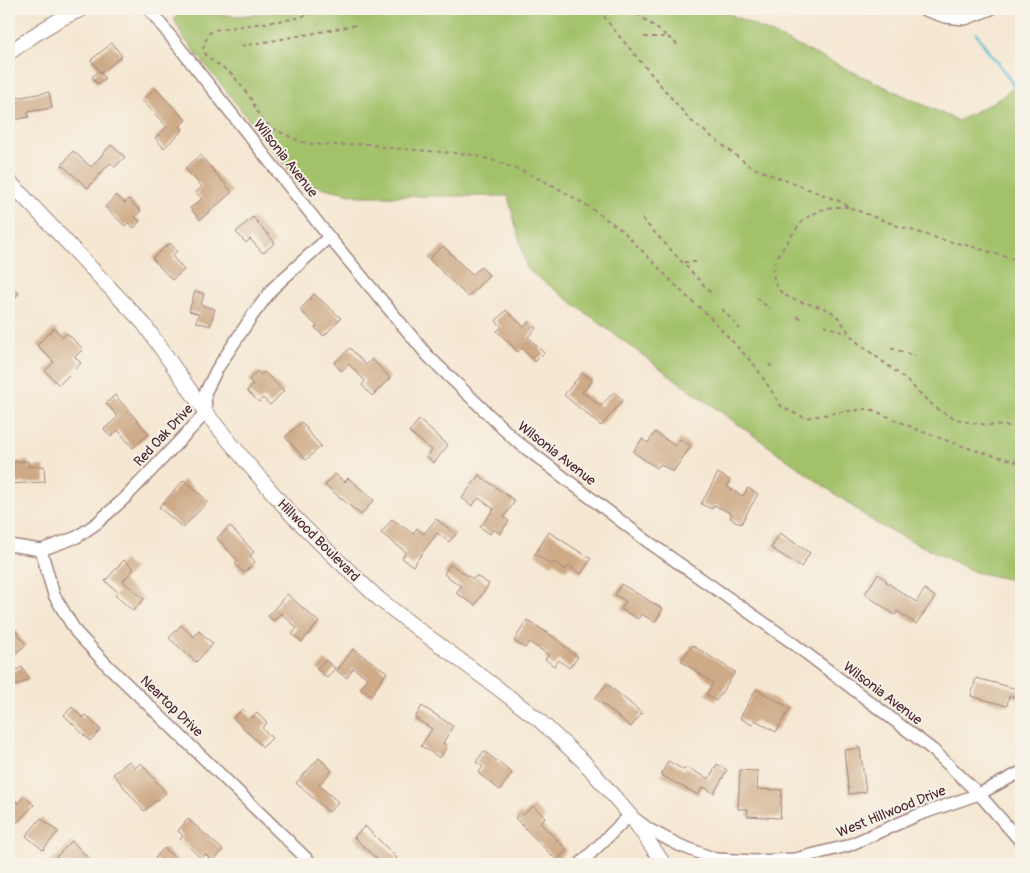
<svg xmlns="http://www.w3.org/2000/svg" width="1030" height="873" font-family="Pangolin,sans-serif">
	<rect width="100%" height="100%" fill="#f7f3e8"/>
	<filter id="ink" filterUnits="userSpaceOnUse"><feTurbulence type="fractalNoise" baseFrequency=".02" numOctaves="2"/><feDisplacementMap in="SourceGraphic" scale="10" xChannelSelector="R" yChannelSelector="G"/><feConvolveMatrix kernelMatrix="1 2 1 2 8 2 1 2 1" color-interpolation-filters="sRGB"/></filter>
	<filter id="wash" filterUnits="userSpaceOnUse"><feTurbulence type="fractalNoise" baseFrequency=".0096" numOctaves="4" result="noise"/><feDisplacementMap in="SourceGraphic" scale="20" xChannelSelector="R" yChannelSelector="G"/><feGaussianBlur stdDeviation="1.12" result="paint"/><feColorMatrix in="noise" values="0 0 0 0 0 0 0 0 0 0 0 0 0 0 0 0 0 1.4 0 .05"/><feComposite in="paint" operator="in"/></filter>
	<g filter="url(#wash)">
		<rect width="100%" height="100%" fill="#f5e7d2"/>
		<path fill="#a2c169" stroke="#76704a" d="M307 9H719L958 121 1000 98 1021 82V582L975 572 877 524 668 374 527 269 508 196H360L299 182 183 37 174 19 182 12 239 16 301 10Z"/>
		<g fill="none" stroke-linecap="round" stroke-linejoin="round">
			<path stroke="#57bcd5" stroke-width="3" d="M976 33 991 55 996 60 1021 96"/>
		</g>
		<g id="blocks">
			<g fill="#ceaa87">
				<path d="M112 43 122 56 101 73 91 60Z"/>
				<path d="M99 71 105 78 97 84 92 77Z"/>
				<path d="M155 88 186 120 180 126 183 130 164 148 155 138 167 127 142 100Z"/>
				<path d="M49 92 52 108 28 112 29 117 14 120 10 99Z"/>
				<path d="M111 145 125 157 115 167 110 163 88 188 62 165 73 151 91 167Z"/>
				<path d="M200 155 232 192 200 220 190 208 202 199 196 192 202 187 185 168Z"/>
				<path d="M116 195 125 203 128 199 141 211 135 217 140 221 134 228 128 223 125 226 105 207Z"/>
				<path d="M253 217 275 243 263 253 250 239 246 243 236 232Z"/>
				<path d="M170 243 177 251 172 256 184 270 172 280 152 258Z"/>
				<path d="M443 246 472 275 481 267 489 275 468 297 429 259Z"/>
				<path d="M9 284 19 293 9 304Z"/>
				<path d="M195 291 204 294 201 305 215 309 210 326 196 322 199 314 189 311Z"/>
				<path d="M314 294 341 318 324 336 315 328 317 326 300 310Z"/>
				<path d="M506 310 524 327 529 321 536 328 528 337 544 353 535 362 522 348 518 352 497 331 502 327 496 321Z"/>
				<path d="M54 328 63 337 67 333 83 349 75 357 81 363 59 385 45 371 54 362 37 345Z"/>
				<path d="M350 348 366 365 372 359 390 378 372 396 362 385 365 381 349 364 341 371 334 363Z"/>
				<path d="M257 371 261 375 264 372 284 391 270 405 263 398 259 402 247 391 253 384 249 380Z"/>
				<path d="M582 373 593 380 582 392 601 406 614 392 623 400 601 426 564 395Z"/>
				<path d="M115 395 149 434 133 448 118 430 111 437 104 429 118 417 106 403Z"/>
				<path d="M419 420 448 445 434 463 427 457 432 450 409 432Z"/>
				<path d="M301 422 307 428 306 429 321 446 306 460 285 437Z"/>
				<path d="M655 432 675 446 680 439 691 446 673 472 660 464 657 468 633 452 642 439 648 443Z"/>
				<path d="M28 461 29 467 44 466 45 482 9 484V462Z"/>
				<path d="M718 473 730 480 727 487 743 496 748 488 758 494 741 524 730 518 732 514 714 505 712 509 701 504Z"/>
				<path d="M335 474 345 482 348 478 374 500 361 515 325 485Z"/>
				<path d="M479 475 515 501 504 517 509 521 500 534 493 529 490 534 480 527 494 509 479 498 472 506 462 498Z"/>
				<path d="M184 480 208 501 183 528 159 507Z"/>
				<path d="M392 519 413 534 417 528 424 534 436 519 456 534 449 542 437 533 413 566 402 558 406 552 381 533Z"/>
				<path d="M230 526 254 552 250 556 255 562 244 573 235 564 238 561 217 538Z"/>
				<path d="M549 532 591 559 581 574 569 566 566 570 554 562 552 565 535 554Z"/>
				<path d="M780 533 810 553 801 567 771 548Z"/>
				<path d="M124 560 134 569 123 581 144 599 133 611 115 595 118 592 105 581Z"/>
				<path d="M450 564 473 579 476 576 489 584 475 605 456 593 461 586 444 574Z"/>
				<path d="M878 574 887 581 886 582 916 602 925 589 935 597 916 624 897 611 895 615 865 594Z"/>
				<path d="M621 584 663 609 655 622 641 614 638 619 621 609 626 601 615 595Z"/>
				<path d="M287 594 319 622 302 642 292 634 297 628 281 613 274 621 268 616Z"/>
				<path d="M527 620 555 638 578 657 569 668 559 660 554 666 545 659 549 655 529 642 525 648 514 641Z"/>
				<path d="M9 621 26 645 12 656 9 651Z"/>
				<path d="M181 625 194 637 199 631 213 644 196 662 169 638Z"/>
				<path d="M692 645 735 672 716 701 706 694 713 683 681 661Z"/>
				<path d="M353 649 387 672 371 696 360 689 368 678 353 668 347 678 337 671Z"/>
				<path d="M325 660 335 668 327 678 317 669Z"/>
				<path d="M22 667 29 679 16 686 9 674Z"/>
				<path d="M976 678 1021 690V699L1009 696 1007 706 971 696Z"/>
				<path d="M607 684 642 713 631 727 595 698Z"/>
				<path d="M756 689 790 708 776 732 755 720 752 725 740 718Z"/>
				<path d="M422 706 453 726 443 743 447 746 440 758 421 746 432 729 415 718Z"/>
				<path d="M72 707 83 718 86 715 101 730 90 741 64 715Z"/>
				<path d="M243 709 252 718 257 713 267 723 262 728 272 738 263 747 233 718Z"/>
				<path d="M860 748 866 792 849 794 844 750Z"/>
				<path d="M484 751 512 773 500 790 478 773 483 767 476 762Z"/>
				<path d="M319 758 332 770 319 785 338 802 329 812 296 783Z"/>
				<path d="M129 761 135 768 141 763 166 793 144 811 113 774Z"/>
				<path d="M668 761 684 770 686 767 709 779 717 764 727 770 714 793 703 787 698 795 661 775Z"/>
				<path d="M740 770 758 771 757 789 782 790 780 818 747 816 748 809H738Z"/>
				<path d="M9 794 18 803 24 796 34 805 17 823 9 815Z"/>
				<path d="M533 806 545 817 540 823 567 850 556 860 515 818 520 813 523 815Z"/>
				<path d="M41 818 58 832 43 850 26 836Z"/>
				<path d="M188 819 223 850 213 862 205 854 201 858 180 839 183 836 178 831Z"/>
				<path d="M365 826 397 858 391 864H382L354 837Z"/>
				<path d="M72 841 94 864H48L57 856Z"/>
				<path d="M164 848 177 860 173 864H161L155 858Z"/>
			</g>
		</g>
	</g>
	<g filter="url(#ink)">
		<use href="#blocks" fill-opacity="0" stroke="#a0837e" stroke-width="1"/>
		<g fill="none" stroke-linecap="round" stroke-linejoin="round">
			<defs>
				<g id="minor">
					<path d="M149 9 329 237 428 356 515 440 647 541 790 641 933 750 979 794 1021 842"/>
					<path d="M922 9 945 17 965 19 991 9"/>
					<path d="M9 545 41 550 77 537 97 523 125 498 206 413 205 393 217 369 252 316 273 288 329 237"/>
					<path d="M41 550 54 595 76 632 107 665 220 774 312 864"/>
					<path d="M580 864 630 815 650 830 679 845 715 859"/>
					<path d="M708 864 715 859 755 861 795 859 847 846 918 815 979 794 1021 772"/>
				</g>
				<g id="tertiary">
					<path d="M9 53C32 36 56 19 83 9"/>
					<path d="M9 181 144 324 206 413 248 464 291 514 325 548 379 599 418 629 495 686 539 720 584 762 630 815 664 864"/>
				</g>
			</defs>
			<use href="#minor" stroke="#a0837e" stroke-width="14"/>
			<use href="#tertiary" stroke="#a0837e" stroke-width="16"/>
			<g stroke="#a0837e" stroke-width="2" stroke-dasharray="4 4" stroke-linecap="butt">
				<path d="M329 9 293 19 214 30 208 34 203 49 207 57 233 75 250 97 261 119 272 128 301 142 313 144 334 145 368 144 389 148 468 154 492 160 527 173 554 186 586 205 622 230 686 296 706 313 756 367 782 407 796 414 806 418 840 412 865 409 873 410 923 432 971 449 1021 463"/>
				<path d="M600 9 607 21 620 37 690 120 751 167 842 202 848 207 898 226 947 241 966 245 1021 261"/>
				<path d="M631 9 668 37"/>
				<path d="M644 37H668L678 45"/>
				<path d="M241 46 282 39 357 25"/>
				<path d="M848 207C838 207 829 206 819 211 814 214 807 217 803 221 797 227 778 254 775 262 772 269 773 281 777 287 789 305 815 302 832 312 842 319 847 333 856 341 872 354 888 365 904 378 920 392 933 410 954 418 975 426 999 425 1021 427"/>
				<path d="M642 219 713 295"/>
				<path d="M684 262H697"/>
				<path d="M757 298 770 309"/>
				<path d="M722 309 740 329"/>
				<path d="M797 317 804 319"/>
				<path d="M824 325 847 334"/>
				<path d="M891 348 915 356"/>
				<path d="M769 364 774 369"/>
			</g>
			<use href="#minor" stroke="#fff" stroke-width="11"/>
			<use href="#tertiary" stroke="#fff" stroke-width="14"/>
		</g>
	</g>
	<g text-anchor="middle" stroke-width="4" stroke-linejoin="round" paint-order="stroke">
		<g font-size="14" fill="#4a1f2b" stroke="#f7f3e8">
			<text transform="translate(286 158) rotate(52)" y="5">Wilsonia Avenue</text>
			<text transform="translate(163 435) rotate(-47)" y="5">Red Oak Drive</text>
			<text transform="translate(557 453) rotate(38)" y="5">Wilsonia Avenue</text>
			<text transform="translate(319 540) rotate(45)" y="5">Hillwood Boulevard</text>
			<text transform="translate(883 693) rotate(37)" y="5">Wilsonia Avenue</text>
			<text transform="translate(172 706) rotate(44)" y="5">Neartop Drive</text>
			<text transform="translate(891 811) rotate(-22)" y="5">West Hillwood Drive</text>
		</g>
	</g>
	<rect width="1030" height="873" fill="none" stroke="#f7f3e8" stroke-width="30"/>
</svg>
